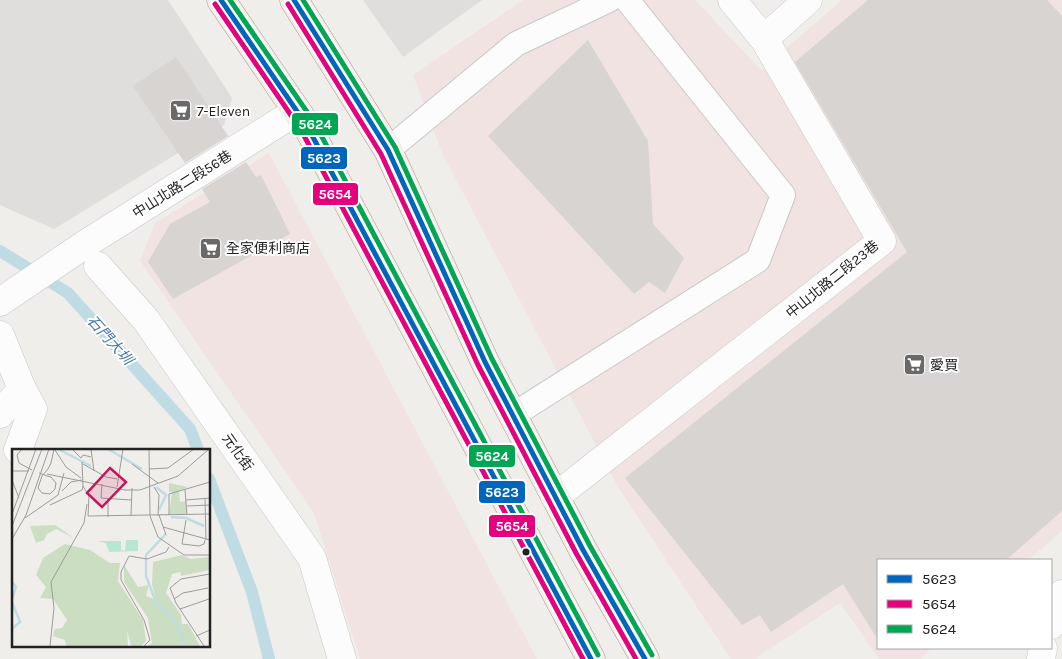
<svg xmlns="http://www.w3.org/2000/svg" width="1062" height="659" font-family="Karla,'Noto Sans TC',sans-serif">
	<rect width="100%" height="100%" fill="#f0eeeb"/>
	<g fill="#dfdedc">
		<path d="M0 0H168L232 98 224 125 54 229 0 205Z"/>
		<path d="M363 0H482L403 57Z"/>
	</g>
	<g fill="#f1e3e1">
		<path d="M523 0H695L761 70 842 0H1062V531L1028 560H878V648H932L920 659H879L840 603 754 659H731L618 487 442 153 413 75Z"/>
		<path d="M269 153 537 659H360L314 513 140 261 155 223Z"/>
	</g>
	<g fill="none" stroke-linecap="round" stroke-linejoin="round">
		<g stroke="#bfdbe3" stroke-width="12">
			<path d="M0 251 68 293 190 429 198 450"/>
			<path d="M209 479 252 592 269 659"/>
		</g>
	</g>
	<g fill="#d7d4d2">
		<path d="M868 0H1047L1062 16V511L1006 560H878V640L843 584 771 632 760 615 742 625 625 478 907 252 795 62Z"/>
		<path d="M588 40 648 141 653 224 684 258 665 293 649 282 634 294 488 136Z"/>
		<path d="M176 57 228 136 185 163 133 86Z"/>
		<path d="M246 162 256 177 261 175 290 234 173 299 148 262 170 224 210 202 202 189Z"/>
	</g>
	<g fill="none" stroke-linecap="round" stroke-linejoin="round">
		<defs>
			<g id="lane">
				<path d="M388 150 516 44 609 0"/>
				<path d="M513 415 758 260 783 195 627 0"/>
			</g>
			<g id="street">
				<path d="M764 39 808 0"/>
				<path d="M98 266 146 320 312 558 342 659"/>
				<path d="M0 302 87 243 297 111"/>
				<path d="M0 335 22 389 0 414"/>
				<path d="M18 450 33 409 22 389"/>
				<path d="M555 497 882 241 764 39 732 0"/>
				<path d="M1051 625 1062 594"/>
				<path d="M1041 659 1043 648"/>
			</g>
			<g id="primary">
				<path d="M221 0 307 126 591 659"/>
				<path d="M294 0 388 150 485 362 583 550 645 659"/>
			</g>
		</defs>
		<use href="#lane" stroke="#c9c8c7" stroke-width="26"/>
		<use href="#street" stroke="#c9c8c7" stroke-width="29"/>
		<use href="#primary" stroke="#a79c86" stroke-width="29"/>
		<use href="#lane" stroke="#fdfcfc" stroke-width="24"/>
		<use href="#street" stroke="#fdfcfc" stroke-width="28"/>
		<use href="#primary" stroke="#f3ede7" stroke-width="28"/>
		<defs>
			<g id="bus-1">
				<path d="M221 0 307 126 591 659"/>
				<path d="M294 0 388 150 485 362 583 550 645 659"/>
			</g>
			<g id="bus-2">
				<path d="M215 4 301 130 583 659"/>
				<path d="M288 4 381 154 478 365 576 553 636 659"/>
			</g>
			<g id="bus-3">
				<path d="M230 0 314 122 598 655"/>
				<path d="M303 0 395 147 492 359 590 546 652 655"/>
			</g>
		</defs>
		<use href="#bus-1" stroke="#fff" stroke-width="9"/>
		<use href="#bus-2" stroke="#fff" stroke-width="9"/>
		<use href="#bus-3" stroke="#fff" stroke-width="9"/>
		<use href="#bus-1" stroke="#0065bd" stroke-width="5"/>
		<use href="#bus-2" stroke="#e5007d" stroke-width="5"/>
		<use href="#bus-3" stroke="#00a651" stroke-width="5"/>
	</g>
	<defs>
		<symbol id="supermarket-square" viewBox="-11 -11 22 22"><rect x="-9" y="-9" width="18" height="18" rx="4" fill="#6a6968" stroke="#fff"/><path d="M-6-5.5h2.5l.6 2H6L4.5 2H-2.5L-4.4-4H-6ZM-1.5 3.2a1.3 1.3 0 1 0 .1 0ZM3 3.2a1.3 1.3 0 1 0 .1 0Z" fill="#fff"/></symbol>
	</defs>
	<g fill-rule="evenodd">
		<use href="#supermarket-square" x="168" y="98" width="25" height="25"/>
		<use href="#supermarket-square" x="198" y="236" width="25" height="25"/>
		<use href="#supermarket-square" x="902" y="352" width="25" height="25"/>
	</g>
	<circle fill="#222" stroke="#fff" stroke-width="2" cx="526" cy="552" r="4.5"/>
	<g text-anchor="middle" stroke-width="4" stroke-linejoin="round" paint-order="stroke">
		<g font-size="14" fill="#222" stroke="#fff" text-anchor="start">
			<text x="197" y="116">7-Eleven</text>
			<text x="226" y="253">全家便利商店</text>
			<text x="930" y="370">愛買</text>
		</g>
		<g font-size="14" fill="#222" stroke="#fff">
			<text transform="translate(182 184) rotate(-32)" y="5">中山北路二段56巷</text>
			<text transform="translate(832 279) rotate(-39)" y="5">中山北路二段23巷</text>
			<text transform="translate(238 452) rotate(55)" y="5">元化街</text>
		</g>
		<g font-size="15" font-style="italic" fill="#4a7aab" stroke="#fff">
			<text transform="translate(110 340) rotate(48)" y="5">石門大圳</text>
		</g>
	</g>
	<g transform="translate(12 449)">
		<rect width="198" height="198" fill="#f0eeeb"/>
		<path d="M157 34 176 38 167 42 168 53 174 52 175 66H157L160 43H157ZM43 76 62 89 44 80 35 85 32 91 24 94 18 77ZM53 95 78 101 98 114H108L106 132 131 171 134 192 129 197H119L115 181 116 197H54L53 191 41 187 43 180 50 179 55 171 41 150 28 149 34 138 24 126 31 109ZM170 106 179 110 197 108V121L169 127 168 123 160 125 154 144 169 166 170 175H176L188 197H136L140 194 136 169 112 133V116L126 138 137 136 134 147 144 151 140 135 141 113Z" fill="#cbdec1"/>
		<path d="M114 91H126V102L97 103 94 94 85 92H109V101L113 102Z" fill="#b7e6d2"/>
		<path fill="none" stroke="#bfdbe3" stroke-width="2.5" d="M96 0 130 20M48 1 79 17M144 38 154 46 147 61M159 68 174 69 192 77M154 85 134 106V127L145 156 162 170 172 193M0 133 4 138 0 150M0 153 8 173 0 180"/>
		<path fill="none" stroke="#9e9c9b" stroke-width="1" d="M10 0 5 6 7 14 20 21M60 0 69 9 71 6 79 8M79 0 82 22M137 0 138 67 146 88 172 106H198M43 1 54 18 69 29M70 13 71 37 77 47 76 67 198 65M71 15 94 28 105 30M120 15 146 34M137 20 156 19 182 0M0 22H17M27 24 30 25 35 27 39 28 44 34 43 40 38 45 30 44 26 39 30 27 36 20 39 14 42 0M35 25 113 41H128L166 27 197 0M0 31 7 49M90 35 89 49 119 51M105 38 111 0M142 38 147 46 146 67M173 41 175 66M50 42 59 33 70 31M193 49 194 91M174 51 198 49M38 56 70 41 71 37M175 57 198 56M0 65 24 0M147 66 154 86M157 66V45L198 33M119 67 120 39M96 68V50M13 69 46 46 52 24M174 71 170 95 187 97 192 95 193 91M0 77 30 0M151 78 198 91M0 90 14 66 37 0M162 150 171 144 196 139M168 160 197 150M184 187 198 181M38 197 42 159 39 133 72 74 75 55M132 197 138 191 132 171 109 131V123L117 107 135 110 154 103 157 98M192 197 164 154 158 139 169 130 198 125"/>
		<path fill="#c2185b" fill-opacity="0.15" stroke="#c2185b" stroke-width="2.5" d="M98 19 114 33 90 58 75 44Z"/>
		<rect width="198" height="198" fill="none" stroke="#222" stroke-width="2.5"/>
	</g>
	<g stroke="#fff" stroke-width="2">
		<rect x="291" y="112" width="48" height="24" rx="5" fill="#00a651"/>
		<rect x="300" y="146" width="48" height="24" rx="5" fill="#0065bd"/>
		<rect x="312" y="182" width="47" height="24" rx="5" fill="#e5007d"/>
		<rect x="468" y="444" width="48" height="24" rx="5" fill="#00a651"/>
		<rect x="478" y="480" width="48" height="24" rx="5" fill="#0065bd"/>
		<rect x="488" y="514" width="48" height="24" rx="5" fill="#e5007d"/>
	</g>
	<g font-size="14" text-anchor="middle" font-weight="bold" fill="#fff">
		<text x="315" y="129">5624</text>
		<text x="324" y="163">5623</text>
		<text x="335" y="199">5654</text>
		<text x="492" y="461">5624</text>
		<text x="502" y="497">5623</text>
		<text x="512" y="531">5654</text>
	</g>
	<rect x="877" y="559" width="175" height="90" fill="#ffffff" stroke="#a7a7a7"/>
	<rect x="887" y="575" width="25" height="8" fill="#0065bd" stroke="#a7a7a7"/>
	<text x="922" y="584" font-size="15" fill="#222222">5623</text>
	<rect x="887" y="600" width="25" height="8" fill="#e5007d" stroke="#a7a7a7"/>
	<text x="922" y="609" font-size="15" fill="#222222">5654</text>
	<rect x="887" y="625" width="25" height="8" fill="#00a651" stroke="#a7a7a7"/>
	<text x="922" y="634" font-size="15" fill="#222222">5624</text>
</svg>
